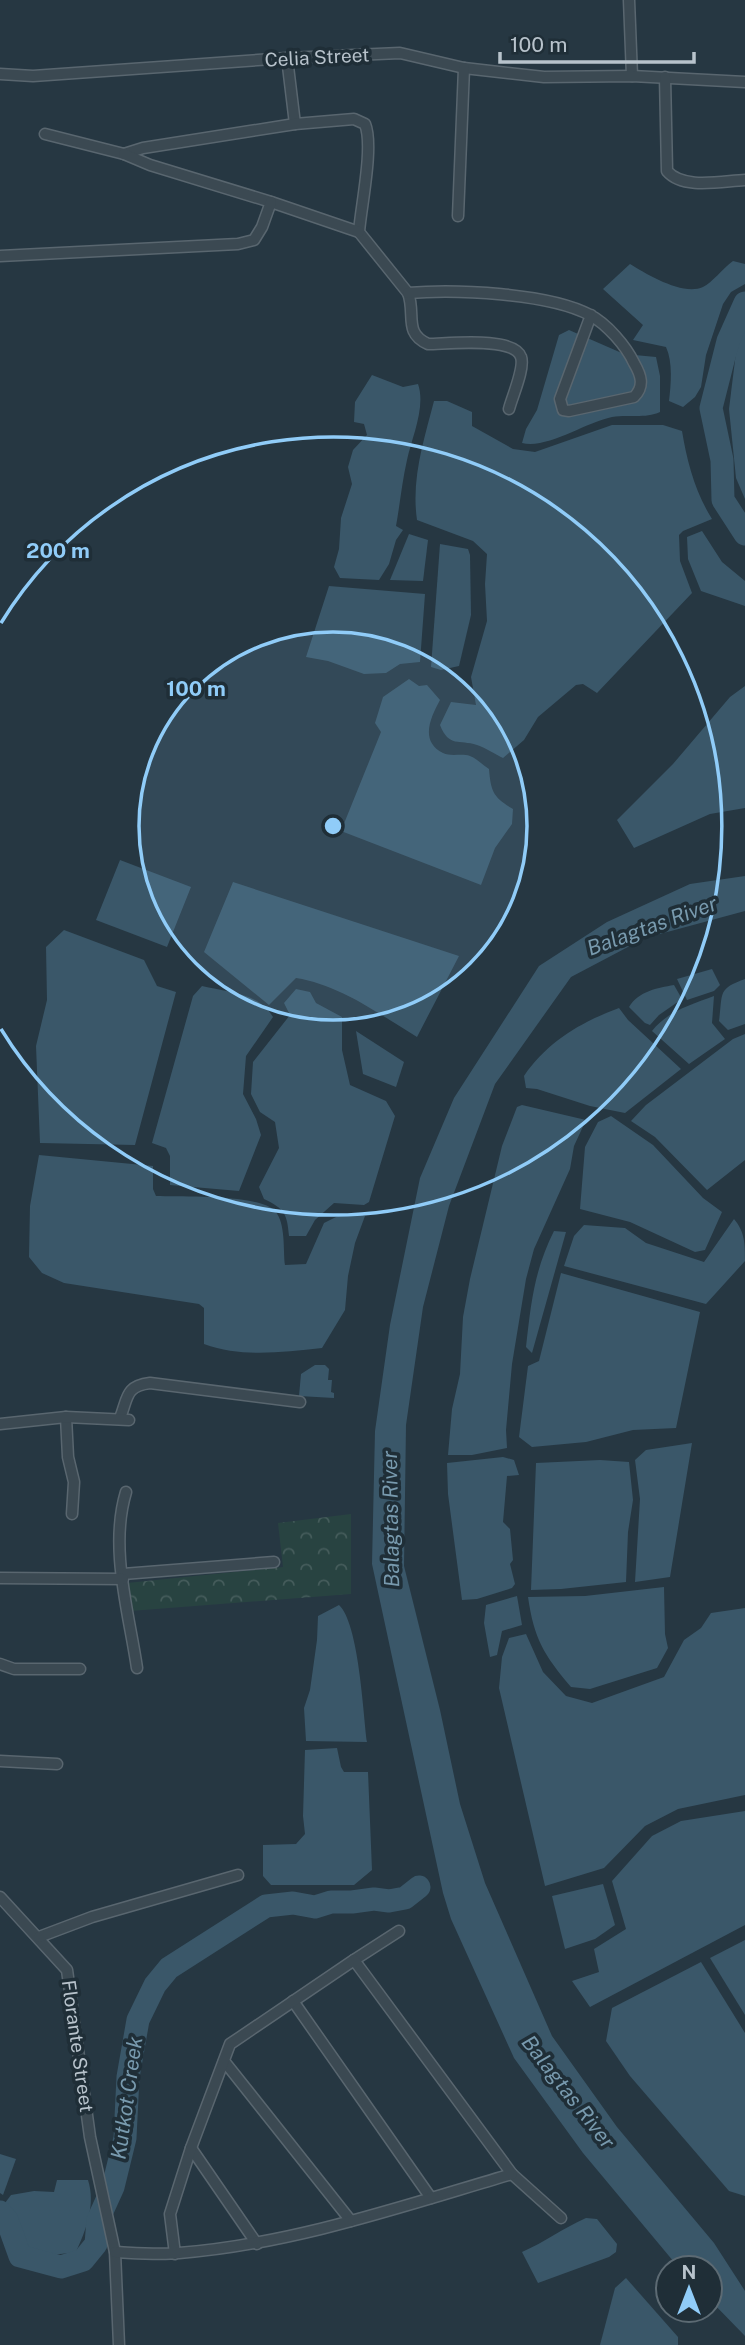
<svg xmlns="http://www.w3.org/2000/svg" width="745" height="2345" font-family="'Public Sans',sans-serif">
	<defs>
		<pattern id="park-crowns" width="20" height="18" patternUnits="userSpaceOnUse" patternTransform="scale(1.75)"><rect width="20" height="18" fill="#284341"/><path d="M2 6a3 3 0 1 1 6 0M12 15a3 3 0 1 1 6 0" fill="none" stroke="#455c5b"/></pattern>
	</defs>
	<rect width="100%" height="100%" fill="#263742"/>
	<path fill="url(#park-crowns)" d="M351 1514V1594L130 1611 127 1583 283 1567 278 1523Z"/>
	<g fill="#3a5769">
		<path d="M733 261 745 264V284L731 292 723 304 706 355 701 387 695 397 683 407 669 401C671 385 673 362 666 347L633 340 643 325 603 289 630 264C648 275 683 296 703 287 712 283 723 268 733 261Z"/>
		<path d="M745 328V499L736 478 729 409 737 344Z"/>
		<path d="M569 330 624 354 656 357 660 376V412C645 419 628 414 612 417 584 423 548 449 522 443L526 429 537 410 559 335Z"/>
		<path d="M372 375 403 387 418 384C426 407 412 437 407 460 402 482 400 504 396 526L403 530 396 540 389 564 379 580 340 578 334 567 339 549 341 518 352 484 348 467 353 450 367 435 364 424 354 422 355 402Z"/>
		<path d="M434 401H447L472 412V426L513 449 535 452 612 425H663L682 431C687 461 695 492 712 519L683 531 679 535 680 561 692 593 597 693 583 684 576 685 538 717 524 740 503 758C495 754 486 748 477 745 459 739 449 748 440 725L451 702 476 705 471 677 487 621 485 584 487 554 473 541 417 520C411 479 424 440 434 401Z"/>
		<path d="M702 531 722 562 745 581V606L701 591 688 559 687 537Z"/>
		<path d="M409 534 428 540 423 581 390 580Z"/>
		<path d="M440 544 468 549 470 555 471 615 459 666 441 670 431 667Z"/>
		<path d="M329 586 425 594 420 662 400 664 386 673 364 674 328 661 306 657Z"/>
		<path d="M409 679 419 686 427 685 440 700C431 717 419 741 443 753 451 757 462 753 470 756 477 759 483 765 489 769 491 792 493 797 513 809L512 824 495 848 481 885 341 831 381 732 375 723 383 697Z"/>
		<path d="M745 686V808L710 814 634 848 617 820 673 764 730 697Z"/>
		<path d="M120 860 191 887 167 947 96 920Z"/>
		<path d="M745 876V911L645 938 571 977 495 1084 449 1206 423 1307 406 1425 404 1566 440 1710 460 1804 485 1883 552 2036 617 2127 714 2243 745 2291V2336L710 2300V2268H679L583 2153 514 2058 451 1919 443 1893 372 1564 375 1431 390 1325 420 1178 454 1098 539 966 607 922 690 884Z"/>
		<path d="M233 882 459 956 417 1037C379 1014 340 985 296 978L269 1005 204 952Z"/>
		<path d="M64 930 144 960 157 986 176 992 135 1145 40 1143 36 1046 47 1000 46 947Z"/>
		<path d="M712 969 720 985 714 991 687 1000 677 979Z"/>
		<path d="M745 979V1024L728 1030 719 1021C723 993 717 989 745 979Z"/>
		<path d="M674 985 682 999 659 1015 650 1025 645 1023 629 1007C639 991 657 988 674 985Z"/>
		<path d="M202 986C227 992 260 993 273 1017L246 1056 243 1094 256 1119 261 1135 239 1191 170 1185V1156L166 1148 152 1143 193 996Z"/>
		<path d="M296 989 310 992 316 1003 342 1017V1050L350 1085 386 1101 395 1116 369 1202 364 1205 334 1203 315 1220 306 1236H289C287 1214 285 1209 264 1199L259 1187 279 1148 275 1122 260 1112 251 1094 253 1062 290 1015 284 1003Z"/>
		<path d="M714 996 712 1023 725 1039 689 1064 652 1031C668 1011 690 1005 714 996Z"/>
		<path d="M619 1008 628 1020 681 1069 625 1113 590 1106 537 1089 526 1088 524 1076C547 1042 581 1022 619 1008Z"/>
		<path d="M356 1031 404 1062 396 1087 363 1074Z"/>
		<path d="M745 1034V1160L707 1190 655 1137 631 1121 646 1105 733 1039Z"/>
		<path d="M522 1105 586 1120 574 1146 570 1169 534 1249 526 1279 512 1364 506 1430 507 1448 472 1455H448L452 1409 460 1374 463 1317 470 1279 502 1146 517 1107Z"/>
		<path d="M611 1116 653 1145 703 1198 722 1212 705 1250 695 1252 630 1222 580 1209 585 1147 598 1122Z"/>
		<path d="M39 1155 153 1166V1189L156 1196C182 1197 259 1194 275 1211 286 1223 283 1251 285 1265L306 1264 324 1223 342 1214 365 1216 355 1243 348 1276 345 1310 322 1348C281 1352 243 1358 204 1344V1308L199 1304 64 1283 42 1273 29 1257 30 1206Z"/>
		<path d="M734 1219C745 1232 745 1244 745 1261L706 1304 564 1266 574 1236 584 1225 625 1228 646 1243 704 1262Z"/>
		<path d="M554 1231 566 1232 532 1353 526 1347C531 1303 534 1271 554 1231Z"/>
		<path d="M561 1273 700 1312 676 1428 633 1430 586 1442 532 1447 519 1437 528 1366 539 1361Z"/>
		<path d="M315 1365H325L329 1369 328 1380H332L331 1392 334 1393V1398L299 1396 301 1374Z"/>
		<path d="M692 1443 670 1577 635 1582 640 1499 635 1460 646 1450Z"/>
		<path d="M503 1457 514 1460 519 1475 507 1476 503 1522 510 1529 513 1560 510 1564 515 1584 512 1588 477 1599 462 1600 448 1494 447 1463Z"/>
		<path d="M600 1460 629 1462 633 1500 628 1532 626 1582 561 1589 531 1590 536 1463Z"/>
		<path d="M664 1587 665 1634 668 1648 657 1668 590 1689 571 1687C544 1655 534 1639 528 1597L585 1596Z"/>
		<path d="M517 1596 522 1625 502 1631 497 1655 490 1657 484 1623 486 1605Z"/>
		<path d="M339 1605C359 1624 363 1712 367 1742L306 1741 304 1708 310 1690 317 1640 318 1616Z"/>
		<path d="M745 1608V1795L678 1809 645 1826 604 1868 545 1886 499 1688 502 1657 509 1638 526 1634 543 1672 566 1696 592 1703 664 1677 684 1640 701 1628 711 1613Z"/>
		<path d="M337 1748 341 1767 344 1772H368L372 1870 354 1885H271L263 1876V1845L296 1844 305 1834 303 1816 305 1750Z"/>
		<path d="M745 1811V1925L590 2007 572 1981 599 1972 594 1949 626 1929 612 1881 652 1836 681 1821Z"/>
		<path d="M603 1884 615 1925 595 1939 565 1949 552 1896Z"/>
		<path d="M745 1940V2015L710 1958Z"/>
		<path d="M701 1962 745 2033V2196L729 2191 630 2076 606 2041 612 2008Z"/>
		<path d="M0 2154 16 2159 3 2195 0 2193Z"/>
		<path d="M57 2180H88C96 2205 86 2230 76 2252L53 2255 29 2250 22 2243 15 2217 5 2203 11 2195 34 2191 54 2192Z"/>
		<path d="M586 2218 597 2219 617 2244 616 2252 609 2257 538 2283 522 2252C545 2242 563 2228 586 2218Z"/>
		<path d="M626 2278 678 2337V2345H600L615 2288Z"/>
	</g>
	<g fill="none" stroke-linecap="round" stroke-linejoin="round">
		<g stroke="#3a5769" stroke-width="23">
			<path d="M745 303 728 341 711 408 722 460 723 500 745 534"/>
			<path d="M0 2212 7 2220 20 2256 61 2267 83 2260 96 2244 98 2220 113 2187 125 2138 128 2077 138 2020 155 1985 169 1968 266 1906 293 1903 315 1907 331 1902H352L374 1899 389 1901 405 1898 419 1887"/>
		</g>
		<defs>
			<g id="minor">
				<path d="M629 0 632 76"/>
				<path d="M287 58 295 124"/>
				<path d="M0 74 33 76 287 58 400 53 464 68 544 77 632 76 745 82"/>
				<path d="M665 77 667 171C683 190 722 181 745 180"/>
				<path d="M45 134 124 154 143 148 295 124 354 119 365 124C374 146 361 206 359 232L408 293C416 314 403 333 428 344 447 344 514 336 521 357 525 368 512 397 509 409"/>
				<path d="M124 154 150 165 271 202 359 232"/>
				<path d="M458 216 464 68"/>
				<path d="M0 256 238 244 254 240 262 227 271 202"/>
				<path d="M408 293C455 289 549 293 590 315 607 324 626 346 634 363 641 375 645 386 634 397L569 411 563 410 560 399 591 315"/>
				<path d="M66 1417 68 1457 74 1482 72 1514"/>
				<path d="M120 1418C128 1398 125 1386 150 1383L300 1402"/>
				<path d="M0 1424 66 1417 129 1420"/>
				<path d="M126 1492C109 1548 129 1613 137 1668"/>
				<path d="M123 1574 274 1562"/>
				<path d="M0 1578 123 1579"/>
				<path d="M0 1664 14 1669H80"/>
				<path d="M0 1761 57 1764"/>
				<path d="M0 1897 67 1970 90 2137 115 2252 119 2345"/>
				<path d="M39 1937 92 1917 238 1875"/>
				<path d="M354 1960 399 1931"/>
				<path d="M293 2001 431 2198"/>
				<path d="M224 2061 351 2221"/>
				<path d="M191 2148 257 2244"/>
				<path d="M512 2174 561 2218"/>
				<path d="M115 2252C136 2253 158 2255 179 2253 293 2244 403 2206 512 2174L354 1960 230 2044 191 2148 170 2214 175 2254"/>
			</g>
		</defs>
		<use href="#minor" stroke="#59666f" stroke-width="13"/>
		<use href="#minor" stroke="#3b4952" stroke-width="10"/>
	</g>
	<circle cx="333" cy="826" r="194" fill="#90ccf8" fill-opacity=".12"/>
	<g fill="none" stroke="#90ccf8" stroke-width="3.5">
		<circle cx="333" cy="826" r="194"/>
		<path d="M1 623A389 389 0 1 1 1 1029"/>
	</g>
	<g text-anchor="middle" stroke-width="7" stroke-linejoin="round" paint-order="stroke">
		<g font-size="19" fill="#b8c3cc" stroke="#1f2e37">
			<text transform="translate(317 57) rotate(-3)" y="7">Celia Street</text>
			<text transform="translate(78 2046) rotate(82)" y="7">Florante Street</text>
		</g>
		<g font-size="21" font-style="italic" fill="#789aae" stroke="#1f2e37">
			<text transform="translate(652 926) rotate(-20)" y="7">Balagtas River</text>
			<text transform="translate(391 1519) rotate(-91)" y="7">Balagtas River</text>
			<text transform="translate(568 2092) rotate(52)" y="7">Balagtas River</text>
			<text transform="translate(127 2098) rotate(-82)" y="7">Kutkot Creek</text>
		</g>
	</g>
	<circle cx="333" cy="826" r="10" fill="#90ccf8" stroke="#1f2e37" stroke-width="3.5"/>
	<g font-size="21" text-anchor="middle" font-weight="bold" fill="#90ccf8" stroke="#1f2e37" stroke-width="7" stroke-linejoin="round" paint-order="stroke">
		<text x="58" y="558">200 m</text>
		<text x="196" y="696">100 m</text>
	</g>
	<g transform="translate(689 2289)"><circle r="33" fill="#1f2e37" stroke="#5c6a73" stroke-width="2"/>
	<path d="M0-5L12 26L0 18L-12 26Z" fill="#90ccf8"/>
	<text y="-10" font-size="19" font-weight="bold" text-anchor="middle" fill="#b8c3cc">N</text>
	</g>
	<path d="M500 52v10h194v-10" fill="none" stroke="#b8c3cc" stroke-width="3.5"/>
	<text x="510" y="52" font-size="21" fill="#b8c3cc" stroke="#1f2e37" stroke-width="5" paint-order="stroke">100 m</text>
</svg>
